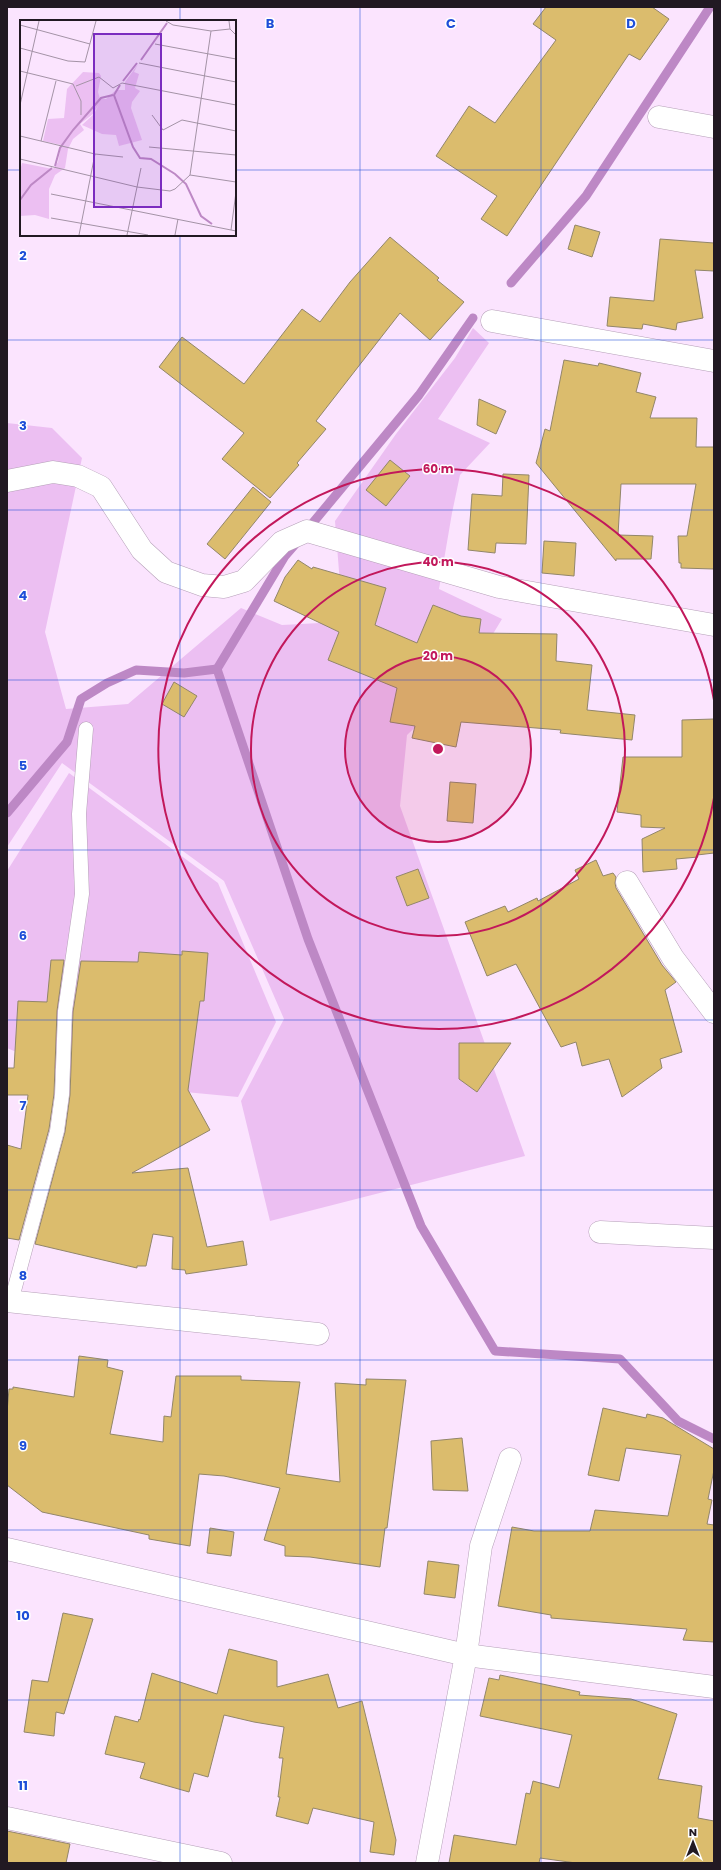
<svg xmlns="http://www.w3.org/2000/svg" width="721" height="1870" font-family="Poppins,sans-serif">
	<rect width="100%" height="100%" fill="#fbe4fe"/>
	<g fill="#ecbff2">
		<path d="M473 328 489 343 438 419 490 443 460 475 452 513 439 589 502 619 465 680 407 735 400 806 525 1156 270 1221 241 1101 284 1019 224 881 62 763 7 847V423L52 428 82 458 45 632 66 709 128 704 241 608 282 625 320 623 342 609 335 521 396 434 455 358Z"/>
		<path d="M69 773 218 883 276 1022 238 1097 90 1083 7 1048V871Z"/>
	</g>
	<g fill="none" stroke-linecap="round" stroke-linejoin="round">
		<g stroke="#bd88c5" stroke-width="9">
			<path d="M511 283 586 196 710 7"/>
			<path d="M306 531 419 395 473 318"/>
			<path d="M298 541 285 556 217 669 308 939 421 1226 495 1351 620 1359 678 1421 714 1439"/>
			<path d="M7 813 67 742 81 699 107 683 136 670 184 673 217 669"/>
		</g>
	</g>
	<g fill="#dbbc6d" stroke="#92866a">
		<path d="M546 7H652L669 19 640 60 629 54 507 236 481 219 497 196 436 156 469 106 495 123 556 40 533 24Z"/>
		<path d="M575 225 600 232 592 257 568 249Z"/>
		<path d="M390 237 439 278 437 280 464 302 430 340 400 313 316 421 326 429 297 463 299 465 270 498 222 459 244 433 159 367 182 337 244 384 302 309 320 322 350 282Z"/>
		<path d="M660 239 714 243V271L695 270 703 318 677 323 676 330 643 324 642 329 607 326 610 297 654 301Z"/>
		<path d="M564 360 598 366 599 363 641 373 636 392 656 397 650 418H697L696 447H714V569L681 568V563H679L678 536H687L696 484H621L618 535 653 536 651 559H616V561L536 463 545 429 550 431Z"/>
		<path d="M479 399 506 411 496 434 477 425Z"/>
		<path d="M390 460 410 476 386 506 366 490Z"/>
		<path d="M503 474 529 475 526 544 496 543 495 553 468 550 472 494 502 496Z"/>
		<path d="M253 487 271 502 225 559 207 544Z"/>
		<path d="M544 541 576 543 574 576 542 573Z"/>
		<path d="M298 560 312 569 313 567 386 588 375 625 417 643 433 605 461 616 481 619 479 633 557 634 556 661 592 665 587 710 635 715 632 740 560 733 561 730 461 722 456 747 412 738 415 726 390 722 397 688 328 660 339 632 274 601 285 577Z"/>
		<path d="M174 682 197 696 184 717 162 704Z"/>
		<path d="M714 719V853L697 855 698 857 676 859 677 869 643 872 642 839 665 828 641 827V815L617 812 623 757H682V720Z"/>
		<path d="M450 782 476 784 473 823 447 821Z"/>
		<path d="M596 860 603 876 613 873 616 877 615 883 616 888 662 965 676 982 665 990 682 1052 660 1059 662 1068 622 1097 609 1059 582 1066 576 1042 561 1047 516 964 487 976 465 922 505 906 508 912 537 898 538 901 579 879 575 870Z"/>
		<path d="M418 869 429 898 407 906 396 877Z"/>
		<path d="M182 951 208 953 204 1001H200L188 1090 210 1130 132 1173 188 1168 207 1247 243 1241 247 1265 186 1274 185 1270 172 1269 173 1237 153 1234 146 1266H137V1268L35 1244 65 1132 70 1095 73 1012 81 961 138 962 139 952 182 955Z"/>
		<path d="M51 960H64L57 1011 54 1094 49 1129 19 1240 7 1238V1145L21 1149 28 1095H7V1068H14L18 1001 47 1002Z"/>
		<path d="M459 1043H511L477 1092 459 1079Z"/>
		<path d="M79 1356 108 1360 107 1367 123 1371 110 1434 163 1442 164 1416 171 1417 176 1376H241V1380L300 1382 286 1474 340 1482 335 1383 366 1385V1379L406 1380 387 1528H385L380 1567 310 1557 285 1556V1546L264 1540 280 1488 224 1476 199 1474 190 1546 149 1539V1535L42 1512 7 1485V1412L9 1389H13V1387L74 1397Z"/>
		<path d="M603 1408 646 1418 647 1414 663 1418 714 1449V1470L708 1499 712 1500 707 1524 714 1525V1642L683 1640 687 1629 551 1618V1615L498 1606 512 1527 534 1531H590L595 1510 668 1516 681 1455 626 1448 619 1481 588 1475Z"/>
		<path d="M462 1438 468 1491 433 1490 431 1441Z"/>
		<path d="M210 1528 234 1532 231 1556 207 1553Z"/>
		<path d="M428 1561 459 1565 455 1598 424 1594Z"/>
		<path d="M63 1613 93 1619 64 1714 56 1712 54 1736 24 1732 32 1680 48 1682Z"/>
		<path d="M229 1649 277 1661V1687L328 1674 338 1708 362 1701 396 1840 394 1855 370 1852 374 1822 313 1808 308 1824 276 1816 280 1797H278L283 1758H279L284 1727 254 1722 224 1715 208 1777 194 1773 189 1792 140 1778 145 1763 105 1754 115 1716 138 1722 139 1719 140 1720 152 1673 217 1694Z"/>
		<path d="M500 1675 580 1692 579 1695 631 1699 677 1714 658 1779 702 1786 698 1818 714 1821V1863H576L540 1858 539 1863H449L454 1835 516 1845 526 1793 530 1794 533 1781 559 1788 572 1735 480 1716 489 1678 499 1680Z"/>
		<path d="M7 1831 70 1844 66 1863H7Z"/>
	</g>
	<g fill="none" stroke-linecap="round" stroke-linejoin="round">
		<defs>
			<path id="service" d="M11 1302 57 1131 62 1095 65 1011 82 894 79 814 86 729"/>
			<g id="minor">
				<path d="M659 117 714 127"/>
				<path d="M492 321 714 361"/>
				<path d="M7 481 53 472 78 476 101 487 142 550 166 572 202 585 224 587 244 581 282 542 307 531 499 587 714 625"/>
				<path d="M627 882 673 958 714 1012"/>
				<path d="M600 1232 714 1238"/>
				<path d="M7 1301 318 1334"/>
				<path d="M7 1549 466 1655 714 1687"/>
				<path d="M7 1818 221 1863"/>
				<path d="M427 1863 466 1655 481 1546 510 1459"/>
			</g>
		</defs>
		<use href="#service" stroke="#b5a0b8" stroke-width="15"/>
		<use href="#minor" stroke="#b5a0b8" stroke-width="23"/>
		<use href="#service" stroke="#fff" stroke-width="14"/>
		<use href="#minor" stroke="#fff" stroke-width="22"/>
	</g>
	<path fill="none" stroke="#1d4ed8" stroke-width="1" stroke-opacity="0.55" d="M180 7V21M360 7V1863M541 7V1863M7 170H21M235 170H714M180 235V1863M7 340H714M7 510H714M7 680H714M7 850H714M7 1020H714M7 1190H714M7 1360H714M7 1530H714M7 1700H714"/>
	<circle cx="438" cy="749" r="93" fill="#c2185b" fill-opacity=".12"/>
	<g fill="none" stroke="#c2185b" stroke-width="2">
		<circle cx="438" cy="749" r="93"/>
		<circle cx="438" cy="749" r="187"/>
		<path d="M714 798A280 280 0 1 1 714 700"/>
	</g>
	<g transform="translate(20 20)">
		<rect width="216" height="216" fill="#fbe4fe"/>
		<path d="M118 44 114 52 119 54 115 68 120 71 112 82 111 88 122 120 99 126 96 115 82 114 62 105 74 94 79 84 73 94 60 104 64 110 53 119 48 129 45 148 35 155 29 169V199L15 195 0 196V151L2 143 33 149 38 142 41 125 23 121 28 99 44 98 47 69 63 52 79 53 81 56 78 72 80 79H86L96 70H105V62Z" fill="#ecbff2"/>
		<path fill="none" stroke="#bd88c5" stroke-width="2" d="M121 40 147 3M103 61 117 43M100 65 94 75 113 127 120 138 131 139 155 154 166 164 181 196 192 204M35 146 40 128 53 110 81 78 93 75M0 180 11 165 32 148"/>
		<path fill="none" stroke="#a493a6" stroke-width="1" d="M146 1 153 5 191 11 210 9M209 1 210 9 216 15M0 5 70 24M135 24 216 39M0 28 48 41 65 42 76 1M119 43 216 62M0 51 53 64 61 81V95M56 66 79 57 93 68 102 63 216 85M0 85 19 1M132 95 143 110 162 100 216 111M0 116 75 134 103 137M21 121 36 61M129 127 216 135M0 139 117 167 150 171 155 169 170 155 191 11M170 155 216 162M31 174 216 211M31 198 128 215M211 210 216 172M59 215 75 134M107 215 121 148M155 215 158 199"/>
		<path fill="#7b2cbf" fill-opacity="0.15" stroke="#7b2cbf" stroke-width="2" d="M74 14H141V187H74Z"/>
		<rect width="216" height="216" fill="none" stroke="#211922" stroke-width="2"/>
	</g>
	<g font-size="13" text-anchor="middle" font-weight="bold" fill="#1d4ed8" stroke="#fff" stroke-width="3" stroke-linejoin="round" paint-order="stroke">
		<text x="270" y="28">B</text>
		<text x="451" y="28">C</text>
		<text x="631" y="28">D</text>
		<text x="23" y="260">2</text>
		<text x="23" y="430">3</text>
		<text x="23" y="600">4</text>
		<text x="23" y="770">5</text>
		<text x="23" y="940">6</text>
		<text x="23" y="1110">7</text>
		<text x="23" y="1280">8</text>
		<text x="23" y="1450">9</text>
		<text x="23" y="1620">10</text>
		<text x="23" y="1790">11</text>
	</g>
	<circle cx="438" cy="749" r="6" fill="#c2185b" stroke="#fff" stroke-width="2"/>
	<g font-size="12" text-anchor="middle" font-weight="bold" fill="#c2185b" stroke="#fff" stroke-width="3" stroke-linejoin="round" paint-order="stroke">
		<text x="438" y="473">60 m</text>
		<text x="438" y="566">40 m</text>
		<text x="438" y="660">20 m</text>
	</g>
	<rect width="721" height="1870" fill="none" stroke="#211922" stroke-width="16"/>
	<g transform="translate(693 1842)" stroke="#ffffff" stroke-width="3" paint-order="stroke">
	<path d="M0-3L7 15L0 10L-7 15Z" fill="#211922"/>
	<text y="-6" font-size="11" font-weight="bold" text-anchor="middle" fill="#211922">N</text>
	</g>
</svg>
